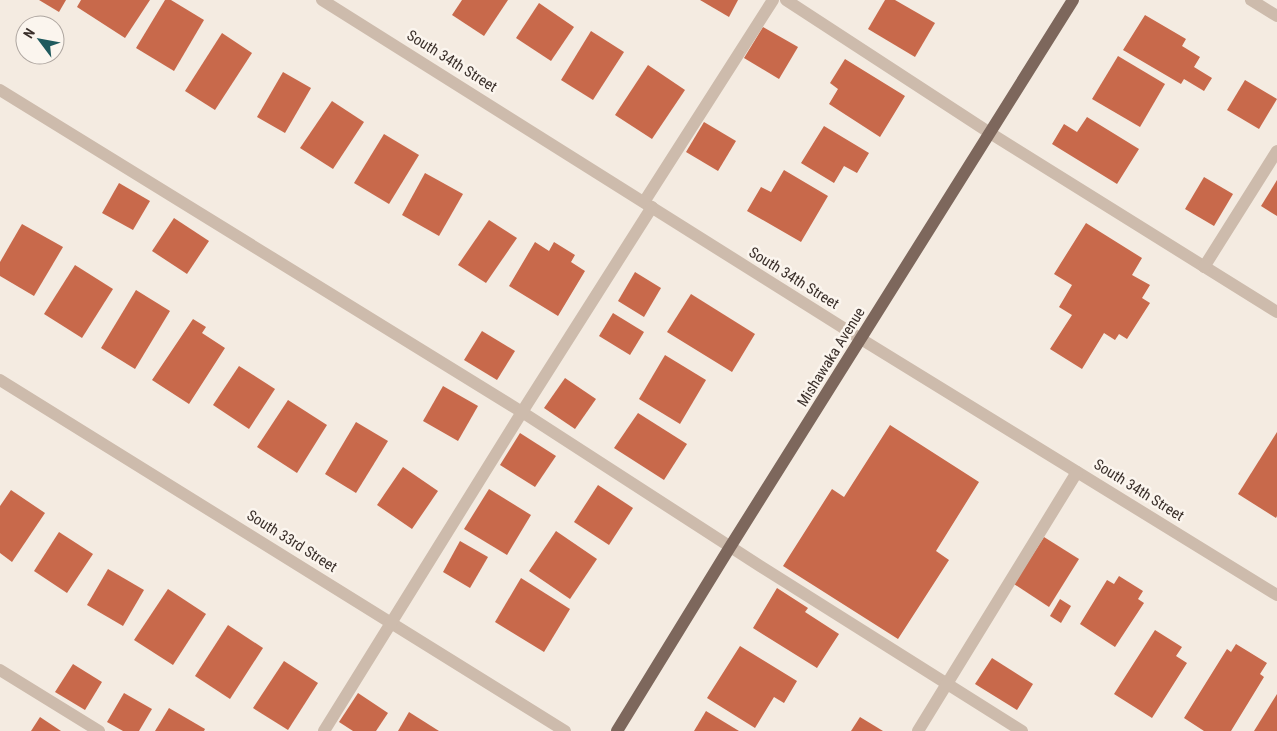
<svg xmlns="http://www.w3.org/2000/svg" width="1277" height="731" font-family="'Roboto Condensed',sans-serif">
	<rect width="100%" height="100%" fill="#f4ebe1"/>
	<g fill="#c8694b">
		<path d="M39 0H66L59 12Z"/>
		<path d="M81 0H150L125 38 77 7Z"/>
		<path d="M165 0H171L204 20 174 71 136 48Z"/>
		<path d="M462 0H508L484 36 452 15Z"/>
		<path d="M700 0H738L729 17Z"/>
		<path d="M885 0H895L935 23 915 57 868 29Z"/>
		<path d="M539 3 574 27 551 61 516 38Z"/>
		<path d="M1145 15 1186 39 1182 46 1200 57 1194 67 1212 78 1204 91 1184 79 1181 84 1123 50Z"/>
		<path d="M763 27 798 47 779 79 744 58Z"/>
		<path d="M591 31 624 52 593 100 561 80Z"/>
		<path d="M222 33 252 53 215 110 185 91Z"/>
		<path d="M1118 56 1165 84 1140 127 1092 99Z"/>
		<path d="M845 59 905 96 880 137 829 104 838 89 830 83Z"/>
		<path d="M648 65 685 90 652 139 615 115Z"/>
		<path d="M283 72 311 88 285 133 257 117Z"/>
		<path d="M1245 80 1277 99 1259 129 1227 110Z"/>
		<path d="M332 101 364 122 333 169 300 148Z"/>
		<path d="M1087 117 1139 149 1117 184 1052 144 1064 124 1077 132Z"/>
		<path d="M704 122 736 141 718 171 686 152Z"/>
		<path d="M824 126 869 153 857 173 844 166 834 183 801 163Z"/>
		<path d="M384 134 419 155 389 204 354 183Z"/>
		<path d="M784 170 828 196 801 242 747 211 761 187 771 192Z"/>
		<path d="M425 173 463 194 439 236 402 215Z"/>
		<path d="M1204 177 1233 194 1214 226 1185 209Z"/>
		<path d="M1277 180V216L1261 206Z"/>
		<path d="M119 183 150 201 133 230 102 213Z"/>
		<path d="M174 218 209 241 187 274 152 251Z"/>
		<path d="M489 220 517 238 486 283 458 265Z"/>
		<path d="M1086 223 1142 258 1132 275 1150 285 1142 298 1150 303 1127 339 1119 334 1115 340 1104 333 1082 369 1050 349 1072 315 1059 307 1072 285 1054 274Z"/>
		<path d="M22 224 63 247 34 296 0 276V262Z"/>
		<path d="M535 242 549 251 554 242 575 255 571 262 585 271 558 316 509 286Z"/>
		<path d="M75 265 113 289 82 338 44 314Z"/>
		<path d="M635 272 661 288 644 317 618 301Z"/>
		<path d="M136 290 170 311 135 369 101 348Z"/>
		<path d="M691 294 755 334 732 372 667 332Z"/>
		<path d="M613 313 644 332 630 355 599 336Z"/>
		<path d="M193 319 206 327 202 333 225 348 189 404 152 380Z"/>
		<path d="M482 331 515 351 497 380 464 360Z"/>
		<path d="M665 355 706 380 680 424 639 399Z"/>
		<path d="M239 366 275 389 249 429 213 405Z"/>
		<path d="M565 378 596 399 575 429 544 408Z"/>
		<path d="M443 386 478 406 458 441 423 421Z"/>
		<path d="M288 400 327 425 297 473 257 447Z"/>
		<path d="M638 413 687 444 664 480 614 448Z"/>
		<path d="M356 422 388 441 356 493 325 474Z"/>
		<path d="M890 425 979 482 936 551 949 560 898 639 783 566 832 489 844 497Z"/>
		<path d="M1277 432V516L1276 518 1238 494Z"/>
		<path d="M520 433 556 456 535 487 500 465Z"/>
		<path d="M403 467 438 491 412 529 377 505Z"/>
		<path d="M598 485 633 508 609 545 574 522Z"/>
		<path d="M489 489 531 515 507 555 464 529Z"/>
		<path d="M11 490 45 513 12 562 0 553V506Z"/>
		<path d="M556 531 597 559 570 599 529 571Z"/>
		<path d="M59 532 93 554 67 593 34 571Z"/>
		<path d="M1044 537 1079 559 1049 607 1014 584Z"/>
		<path d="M460 541 488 557 470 588 443 572Z"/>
		<path d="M108 569 144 590 123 626 87 605Z"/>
		<path d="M1119 576 1143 591 1138 599 1144 603 1115 647 1080 624 1107 580 1114 584Z"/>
		<path d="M521 578 570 609 544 652 495 622Z"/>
		<path d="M777 588 808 608 805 612 839 634 817 668 753 628Z"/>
		<path d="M168 589 206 614 173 665 134 640Z"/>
		<path d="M1060 599 1071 606 1061 623 1050 616Z"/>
		<path d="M228 625 263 648 230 699 195 676Z"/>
		<path d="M1155 630 1182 647 1176 656 1187 663 1152 718 1114 694Z"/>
		<path d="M1236 644 1267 663 1260 674 1264 677 1231 731H1204L1184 718 1227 649 1231 652Z"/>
		<path d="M740 646 797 681 784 703 774 697 755 728 707 698Z"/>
		<path d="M992 658 1033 684 1017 710 975 684Z"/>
		<path d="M284 661 318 683 288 730 253 708Z"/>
		<path d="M73 664 102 682 85 710 55 692Z"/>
		<path d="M124 693 152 709 139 731H123L107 722Z"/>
		<path d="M358 693 388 713 376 731H353L339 722Z"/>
		<path d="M1277 694V731H1254Z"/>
		<path d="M169 708 205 729 204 731H155Z"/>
		<path d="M706 711 739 731H694Z"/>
		<path d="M409 712 439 731H398Z"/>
		<path d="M40 717 61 731H31Z"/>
		<path d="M860 717 883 731H851Z"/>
	</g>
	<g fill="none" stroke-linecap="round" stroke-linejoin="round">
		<g stroke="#cdbbac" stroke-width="12">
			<path d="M322 0 861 339 1277 595"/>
			<path d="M786 0 990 133 1277 312"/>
			<path d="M1251 0 1277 16"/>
			<path d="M0 90 522 412 760 566 1022 731"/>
			<path d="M644 202 773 0"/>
			<path d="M1204 267 1277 151"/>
			<path d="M0 380 565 731"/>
			<path d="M0 670 99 731"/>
			<path d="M324 731 522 412 652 207"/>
			<path d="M918 731 1077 472"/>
		</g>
		<path stroke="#7d675c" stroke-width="12" d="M617 731 730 547 1073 0"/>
	</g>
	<g text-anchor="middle" stroke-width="5" stroke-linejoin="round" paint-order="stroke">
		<g font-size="15" fill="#3b302b" stroke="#fbf5ee">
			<text transform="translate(452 61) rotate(32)" y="5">South 34th Street</text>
			<text transform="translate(794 278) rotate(32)" y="5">South 34th Street</text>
			<text transform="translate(831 357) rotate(-58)" y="5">Mishawaka Avenue</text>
			<text transform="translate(1139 490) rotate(32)" y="5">South 34th Street</text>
			<text transform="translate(292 541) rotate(32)" y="5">South 33rd Street</text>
		</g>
	</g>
	<g transform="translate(40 40) rotate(302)"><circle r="24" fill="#fbf5ee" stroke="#aea6a0"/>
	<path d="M0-4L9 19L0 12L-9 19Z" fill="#1f5a5e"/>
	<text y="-8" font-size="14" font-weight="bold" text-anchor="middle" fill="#3b302b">N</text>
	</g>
</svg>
